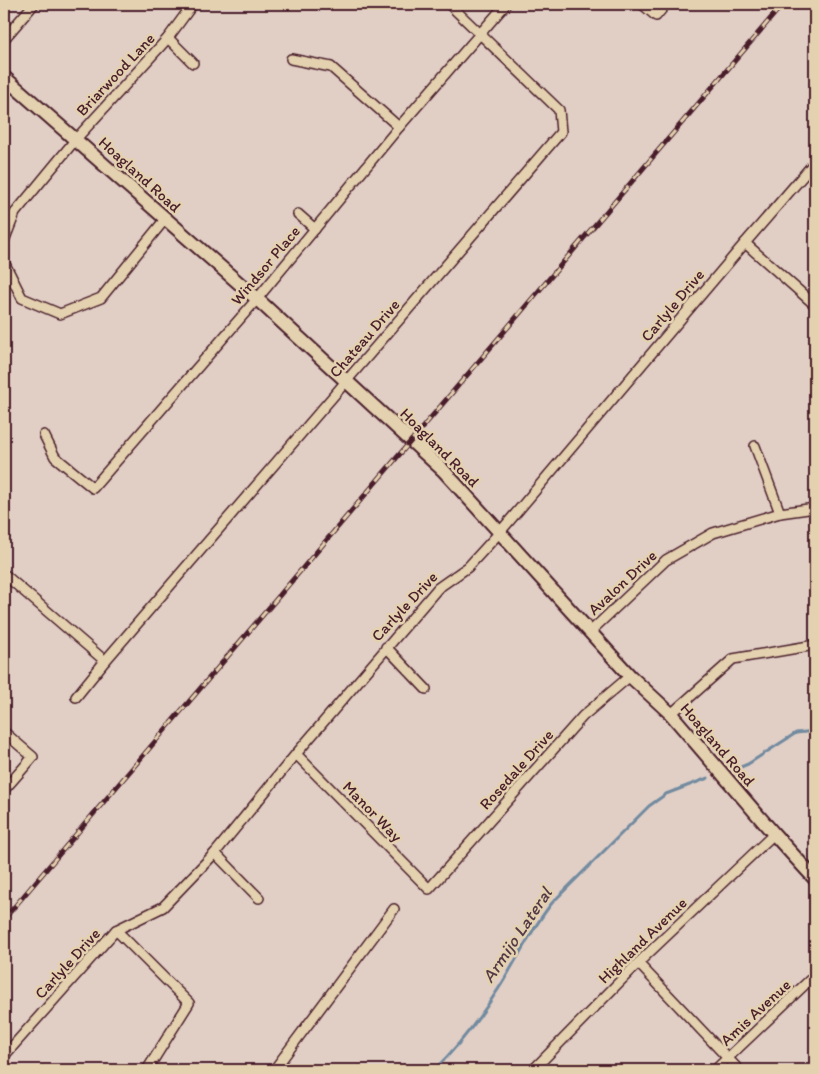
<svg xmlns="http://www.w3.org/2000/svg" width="819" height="1074" font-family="Itim,sans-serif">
	<rect width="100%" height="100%" fill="#e1cfc6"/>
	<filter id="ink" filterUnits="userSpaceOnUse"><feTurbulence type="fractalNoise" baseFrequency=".02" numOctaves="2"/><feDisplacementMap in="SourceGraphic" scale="10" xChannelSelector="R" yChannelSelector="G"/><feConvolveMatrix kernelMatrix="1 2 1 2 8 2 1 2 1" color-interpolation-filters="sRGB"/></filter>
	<g filter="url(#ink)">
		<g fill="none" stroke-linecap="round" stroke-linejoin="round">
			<g stroke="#718a9f" stroke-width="3">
				<path d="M736 769 748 764 796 733 815 731"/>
				<path d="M434 1070C459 1046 480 1018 499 988 517 960 531 929 552 903L649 806 666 794 708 778"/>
			</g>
			<defs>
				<g id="street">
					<path d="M642 4 656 16 666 4"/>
					<path d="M168 38 193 63"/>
					<path d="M4 39 34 4"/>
					<path d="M291 59 331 67 399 127"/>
					<path d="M298 214 315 229"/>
					<path d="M4 241 15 213 76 139 168 38 193 4"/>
					<path d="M745 243 815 305"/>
					<path d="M4 262 22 298 60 314 101 298 166 218"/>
					<path d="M44 435 55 457 93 488 257 299 399 127 506 4"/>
					<path d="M755 446 780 513"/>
					<path d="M4 574 105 661"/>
					<path d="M591 631 666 560 713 533 780 513 815 508"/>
					<path d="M386 647 426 689"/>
					<path d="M76 697 105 661 561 132 559 110 449 4"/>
					<path d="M671 714 733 659 815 645"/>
					<path d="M4 732 33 757 4 790"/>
					<path d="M296 754 429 889 583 716 630 676"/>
					<path d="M215 853 259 898"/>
					<path d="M116 930 189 1003 147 1070"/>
					<path d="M638 963 739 1070"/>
					<path d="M4 1056 116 930 163 907 215 853 296 754 438 588 468 567 500 532 745 243 815 162"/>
					<path d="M274 1070 394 909"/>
					<path d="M533 1070 638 963 774 834"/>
					<path d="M715 1070 815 975"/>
				</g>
				<path id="secondary" d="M4 77 257 299 443 470 630 676 671 714 774 834 815 879"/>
			</defs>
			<use href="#street" stroke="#4a1f2b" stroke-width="12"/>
			<use href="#secondary" stroke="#4a1f2b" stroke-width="16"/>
			<use href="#street" stroke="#e3d1af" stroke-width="9"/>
			<use href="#secondary" stroke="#e3d1af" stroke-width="12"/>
			<defs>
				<path id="rail" d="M4 919 783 4"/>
			</defs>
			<use href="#rail" stroke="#4a1f2b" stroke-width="5"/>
			<use href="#rail" stroke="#e3d1af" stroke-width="3" stroke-dasharray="9" stroke-linecap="butt"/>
		</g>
	</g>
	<g text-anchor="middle" stroke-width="5" stroke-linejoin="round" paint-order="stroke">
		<g font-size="16" fill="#4a1f2b" stroke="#e3d1af">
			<text transform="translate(115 74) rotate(-47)" y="6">Briarwood Lane</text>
			<text transform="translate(140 174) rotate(42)" y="6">Hoagland Road</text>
			<text transform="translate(265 265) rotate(-50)" y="6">Windsor Place</text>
			<text transform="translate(672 305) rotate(-50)" y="6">Carlyle Drive</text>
			<text transform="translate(364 338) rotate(-49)" y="6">Chateau Drive</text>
			<text transform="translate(440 447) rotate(45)" y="6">Hoagland Road</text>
			<text transform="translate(622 582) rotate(-43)" y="6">Avalon Drive</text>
			<text transform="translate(404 606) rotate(-47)" y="6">Carlyle Drive</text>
			<text transform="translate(718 744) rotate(49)" y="6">Hoagland Road</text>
			<text transform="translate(516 769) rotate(-48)" y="6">Rosedale Drive</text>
			<text transform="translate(373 811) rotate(46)" y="6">Manor Way</text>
			<text transform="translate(642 940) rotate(-44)" y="6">Highland Avenue</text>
			<text transform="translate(67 963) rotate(-48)" y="6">Carlyle Drive</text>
			<text transform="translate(755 1012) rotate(-43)" y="6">Amis Avenue</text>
		</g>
		<g font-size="18" font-style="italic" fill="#543a48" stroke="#e3d1af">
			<text transform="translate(517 935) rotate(-56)" y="6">Armijo Lateral</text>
		</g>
	</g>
	<rect width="819" height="1074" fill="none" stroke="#e3d1af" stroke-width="20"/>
	<rect x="10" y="10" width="799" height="1054" fill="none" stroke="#4a1f2b" stroke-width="2" filter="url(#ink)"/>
</svg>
